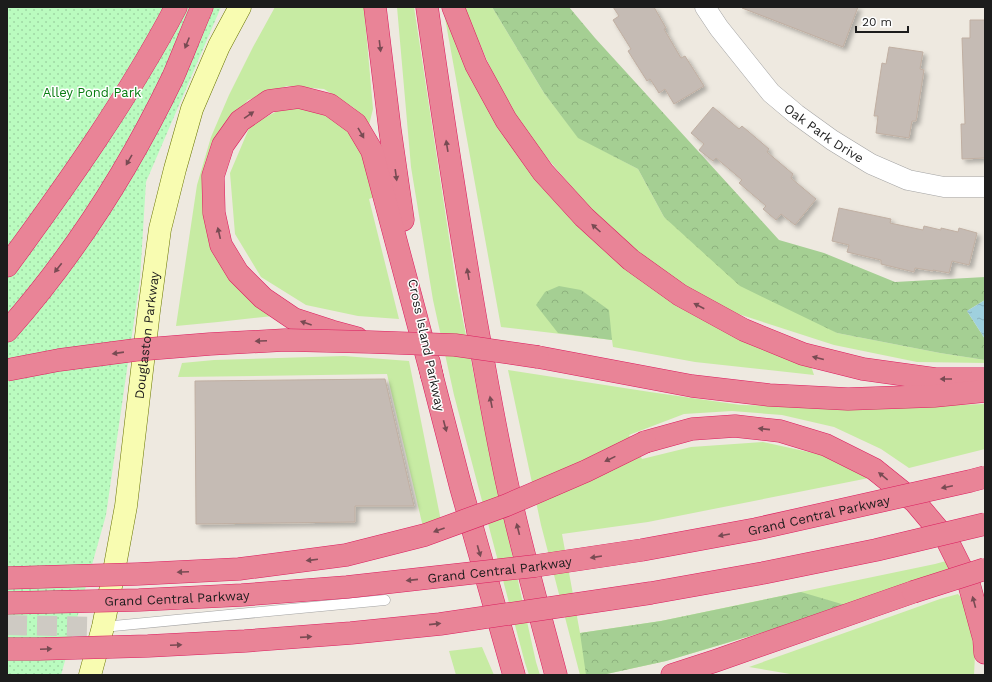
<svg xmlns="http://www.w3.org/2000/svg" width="992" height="682" font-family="'Work Sans',sans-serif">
	<defs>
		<pattern id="forest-crowns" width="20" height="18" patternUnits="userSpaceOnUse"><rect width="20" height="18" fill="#a5cf93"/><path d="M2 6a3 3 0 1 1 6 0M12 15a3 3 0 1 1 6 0" fill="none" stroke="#8db17e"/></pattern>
		<pattern id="park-dots" width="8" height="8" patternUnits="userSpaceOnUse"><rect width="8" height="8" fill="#bafbbf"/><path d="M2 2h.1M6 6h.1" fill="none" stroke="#9fd7a4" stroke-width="1.8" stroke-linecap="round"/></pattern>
		<pattern id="water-ripples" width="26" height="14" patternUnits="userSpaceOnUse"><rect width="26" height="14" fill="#9fd0de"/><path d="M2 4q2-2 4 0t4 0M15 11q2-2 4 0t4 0" fill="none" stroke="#88b2be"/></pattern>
		<filter id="shadow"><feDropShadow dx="3.5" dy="3.5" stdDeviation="2" flood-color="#0004"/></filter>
	</defs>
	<rect width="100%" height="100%" fill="#eee9e0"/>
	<g fill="#c7eba3">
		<path d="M275 7H364L373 109 368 129 354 108 324 89 287 86 248 100 221 132 207 223 273 316 218 322 176 326 197 185 211 137 229 95 253 47Z"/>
		<path d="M397 7H414L457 290 487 441 536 662 540 675H529L525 663 454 395 433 300 411 167Z"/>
		<path d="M443 7 488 98 596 237 810 363 814 375 695 362 613 347 612 340 501 327Z"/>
		<path d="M463 7H492L544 93 578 137 638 169 664 217 837 333 940 353 985 360V363L917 362 834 345 732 312 660 271 601 221 513 118Z"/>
		<path d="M290 104 331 111 358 136 377 196 369 199 399 319 358 316 306 305 261 277 235 234 230 173 250 126Z"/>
		<path d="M344 356 409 361 441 521 423 527 387 374 178 377 182 363 214 360Z"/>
		<path d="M508 370 650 392 741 405 861 408 985 404V449L909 468 881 449 834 427 782 415 732 411 684 414 629 435 642 459 691 447 763 442 827 456 874 477 648 522 562 534 580 633 661 621 935 564 946 561 949 569 784 626 666 661 602 675H580L541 525Z"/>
		<path d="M958 594 966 603 975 655 974 675H796L749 667 940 599Z"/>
		<path d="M482 647 494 675H456L449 651Z"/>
	</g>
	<g fill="url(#forest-crowns)">
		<path d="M492 7H569L595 38 779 240 824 253 895 282 985 277V300L967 311 985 339V360L940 353 837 333 740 286 664 217 638 169 578 138 544 93Z"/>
		<path d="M559 286 581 290 609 310 612 340 558 333 536 305 545 292Z"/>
		<path d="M801 592 845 605 787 625 666 661 602 675H586L580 633 661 621Z"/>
	</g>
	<path fill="url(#park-dots)" d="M7 7H221L146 182 140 279 106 515 61 675H7Z"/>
	<path fill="url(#water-ripples)" d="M985 300V339L967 311Z"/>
	<g fill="#c5bbb4" stroke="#c0afa2" filter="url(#shadow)">
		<path d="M613 7H654L666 28 664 29 681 58 685 56 704 86 674 104 665 89 659 93 650 79 647 81 628 51 631 49 613 20 619 16Z"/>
		<path d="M742 7H858L843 47 742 8Z"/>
		<path d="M970 20H985V158L962 159 961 124H965L962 38H970Z"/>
		<path d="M889 47 923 52 920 69 924 70 916 121H912L909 138 876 133 878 116H874L882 63 886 64Z"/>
		<path d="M713 107 739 129 742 126 769 149 767 152 793 174 791 178 816 199 795 225 781 214 776 220 763 209 766 206 739 183 742 180 716 158 713 161 699 150 704 144 691 133Z"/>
		<path d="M839 208 891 219 890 223 923 230 924 226 941 230V228L958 232 959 228 977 233 969 265 952 261 949 273 933 270V271L915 268 914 272 881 264V260L847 252 849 245 832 241Z"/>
		<path d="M385 379 414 506H355V522L196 524 195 381Z"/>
	</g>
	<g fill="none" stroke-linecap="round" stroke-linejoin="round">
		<path stroke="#cecac3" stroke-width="20" stroke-dasharray="20 10" stroke-linecap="butt" d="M7 625 103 627"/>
		<defs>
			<path id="lane" d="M103 627 385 600"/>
			<g id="street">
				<path id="s1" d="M705 7 719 28 771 93 796 114 832 140 871 164 908 180 944 187H985"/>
			</g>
			<g id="secondary">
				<path id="s2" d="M90 675 103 627 114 571 126 506 149 311 160 229 175 169 192 109 219 46 240 7"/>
			</g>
			<g id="highway">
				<path d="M375 7 390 130 403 220"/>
				<path d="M427 7C442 112 458 217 476 321 486 375 495 429 507 483 521 547 539 611 556 675"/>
				<path d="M453 7 476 65 506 120 543 172 584 217 631 260 680 295 744 330 803 354 863 369 935 379H985"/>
				<path d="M7 266C68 183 128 98 176 7"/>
				<path d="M7 331C74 255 129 169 173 77 183 54 192 30 202 7"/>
				<path d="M357 338 331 331 294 319 263 298 238 273 221 245 214 213 213 176 223 145 240 121 269 101 299 97 330 105 356 124 372 151 432 376"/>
				<path d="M538 357 692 386 769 395 848 399 934 396 985 391"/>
				<path d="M429 362 432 376 461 488 514 675"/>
				<path d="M645 442 692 429 735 426 780 431 826 445 874 469 915 502 947 540 969 584 984 639 985 653"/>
				<path d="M672 675 715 661 913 592"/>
			</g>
		</defs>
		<use href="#lane" stroke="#a3a3a3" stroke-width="11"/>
		<use href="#street" stroke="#a3a3a3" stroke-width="21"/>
		<use href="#secondary" stroke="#687401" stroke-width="23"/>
		<use href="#highway" stroke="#dc1d5f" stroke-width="23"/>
		<use href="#lane" stroke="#fff" stroke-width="10"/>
		<use href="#street" stroke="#fff" stroke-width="20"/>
		<use href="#secondary" stroke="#f8fcb1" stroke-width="22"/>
		<use href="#highway" stroke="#e98497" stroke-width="22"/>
		<defs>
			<g id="highway-bridge">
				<path d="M7 370 59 360 135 350 210 344 285 340 370 342 455 345 538 357"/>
				<path d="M7 578 138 574 239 569 346 555 425 535 507 505 586 471 645 442"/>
				<path d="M913 592 985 569"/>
				<path id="s3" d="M7 603 139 600 242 595 347 587 535 566 642 550 756 529 970 481 985 477"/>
				<path d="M7 649H39L148 646 245 641 351 633 440 624 651 593 763 573 876 550 985 524"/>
			</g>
		</defs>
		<use href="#highway-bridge" stroke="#dc1d5f" stroke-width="23" stroke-linecap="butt"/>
		<use href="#highway-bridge" stroke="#e98497" stroke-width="22"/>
	</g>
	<defs><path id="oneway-solid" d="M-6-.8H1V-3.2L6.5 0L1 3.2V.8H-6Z"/></defs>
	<g fill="#784b53">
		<use href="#oneway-solid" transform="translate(187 43) rotate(112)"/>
		<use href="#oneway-solid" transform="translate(380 46) rotate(83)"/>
		<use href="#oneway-solid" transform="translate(249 115) rotate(-35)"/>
		<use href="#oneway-solid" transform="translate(361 133) rotate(60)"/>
		<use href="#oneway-solid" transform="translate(447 146) rotate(-99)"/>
		<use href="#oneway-solid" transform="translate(129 160) rotate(120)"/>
		<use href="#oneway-solid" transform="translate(396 175) rotate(82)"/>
		<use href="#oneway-solid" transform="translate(596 228) rotate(-138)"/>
		<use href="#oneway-solid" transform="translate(219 233) rotate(-103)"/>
		<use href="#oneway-solid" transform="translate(58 268) rotate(128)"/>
		<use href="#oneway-solid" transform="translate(468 274) rotate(-100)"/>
		<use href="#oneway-solid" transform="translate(699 306) rotate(-152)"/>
		<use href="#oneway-solid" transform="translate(306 323) rotate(-161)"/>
		<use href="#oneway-solid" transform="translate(261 341) rotate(177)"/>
		<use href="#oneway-solid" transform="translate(118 353) rotate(172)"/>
		<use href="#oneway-solid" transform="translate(818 358) rotate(-166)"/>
		<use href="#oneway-solid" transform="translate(946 379) rotate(180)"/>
		<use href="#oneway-solid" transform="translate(491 402) rotate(-101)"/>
		<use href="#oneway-solid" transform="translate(445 426) rotate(75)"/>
		<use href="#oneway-solid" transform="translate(764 429) rotate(-174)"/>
		<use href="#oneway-solid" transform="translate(610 459) rotate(154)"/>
		<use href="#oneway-solid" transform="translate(883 476) rotate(-141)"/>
		<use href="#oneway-solid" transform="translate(947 487) rotate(168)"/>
		<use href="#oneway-solid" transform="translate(518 529) rotate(-104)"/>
		<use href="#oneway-solid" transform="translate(439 530) rotate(160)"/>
		<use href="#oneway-solid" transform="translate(724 535) rotate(170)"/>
		<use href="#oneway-solid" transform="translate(479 551) rotate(74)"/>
		<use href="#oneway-solid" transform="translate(596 557) rotate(171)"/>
		<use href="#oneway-solid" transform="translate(312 560) rotate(173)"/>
		<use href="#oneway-solid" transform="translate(183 572) rotate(177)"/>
		<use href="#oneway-solid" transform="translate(412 580) rotate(174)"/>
		<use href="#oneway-solid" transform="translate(974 602) rotate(-105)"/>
		<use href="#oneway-solid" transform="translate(435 624) rotate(-6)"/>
		<use href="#oneway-solid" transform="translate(306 637) rotate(-4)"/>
		<use href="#oneway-solid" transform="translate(176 645) rotate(-3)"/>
		<use href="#oneway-solid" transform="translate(46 649) rotate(-2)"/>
	</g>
	<g text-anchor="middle" stroke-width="3" stroke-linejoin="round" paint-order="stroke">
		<g font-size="13" fill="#077c10" stroke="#fff">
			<text x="92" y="97">Alley Pond Park</text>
		</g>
		<g font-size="13" fill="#1c1c1c" stroke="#fff">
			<text dy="5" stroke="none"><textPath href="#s1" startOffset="175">Oak Park Drive</textPath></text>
			<text dy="5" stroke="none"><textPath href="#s2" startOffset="345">Douglaston Parkway</textPath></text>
			<text transform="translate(427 345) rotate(78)" y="5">Cross Island Parkway</text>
			<text dy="5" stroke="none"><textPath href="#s3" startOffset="818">Grand Central Parkway</textPath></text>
			<text dy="5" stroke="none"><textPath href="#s3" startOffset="494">Grand Central Parkway</textPath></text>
			<text dy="5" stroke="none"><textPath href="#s3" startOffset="170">Grand Central Parkway</textPath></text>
		</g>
	</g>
	<rect width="992" height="682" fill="none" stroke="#1c1c1c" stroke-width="16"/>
	<path d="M856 26v6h52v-6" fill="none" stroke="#1c1c1c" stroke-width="2"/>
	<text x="862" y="26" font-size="12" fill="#1c1c1c" stroke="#ffffff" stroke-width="3" paint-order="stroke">20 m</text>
</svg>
